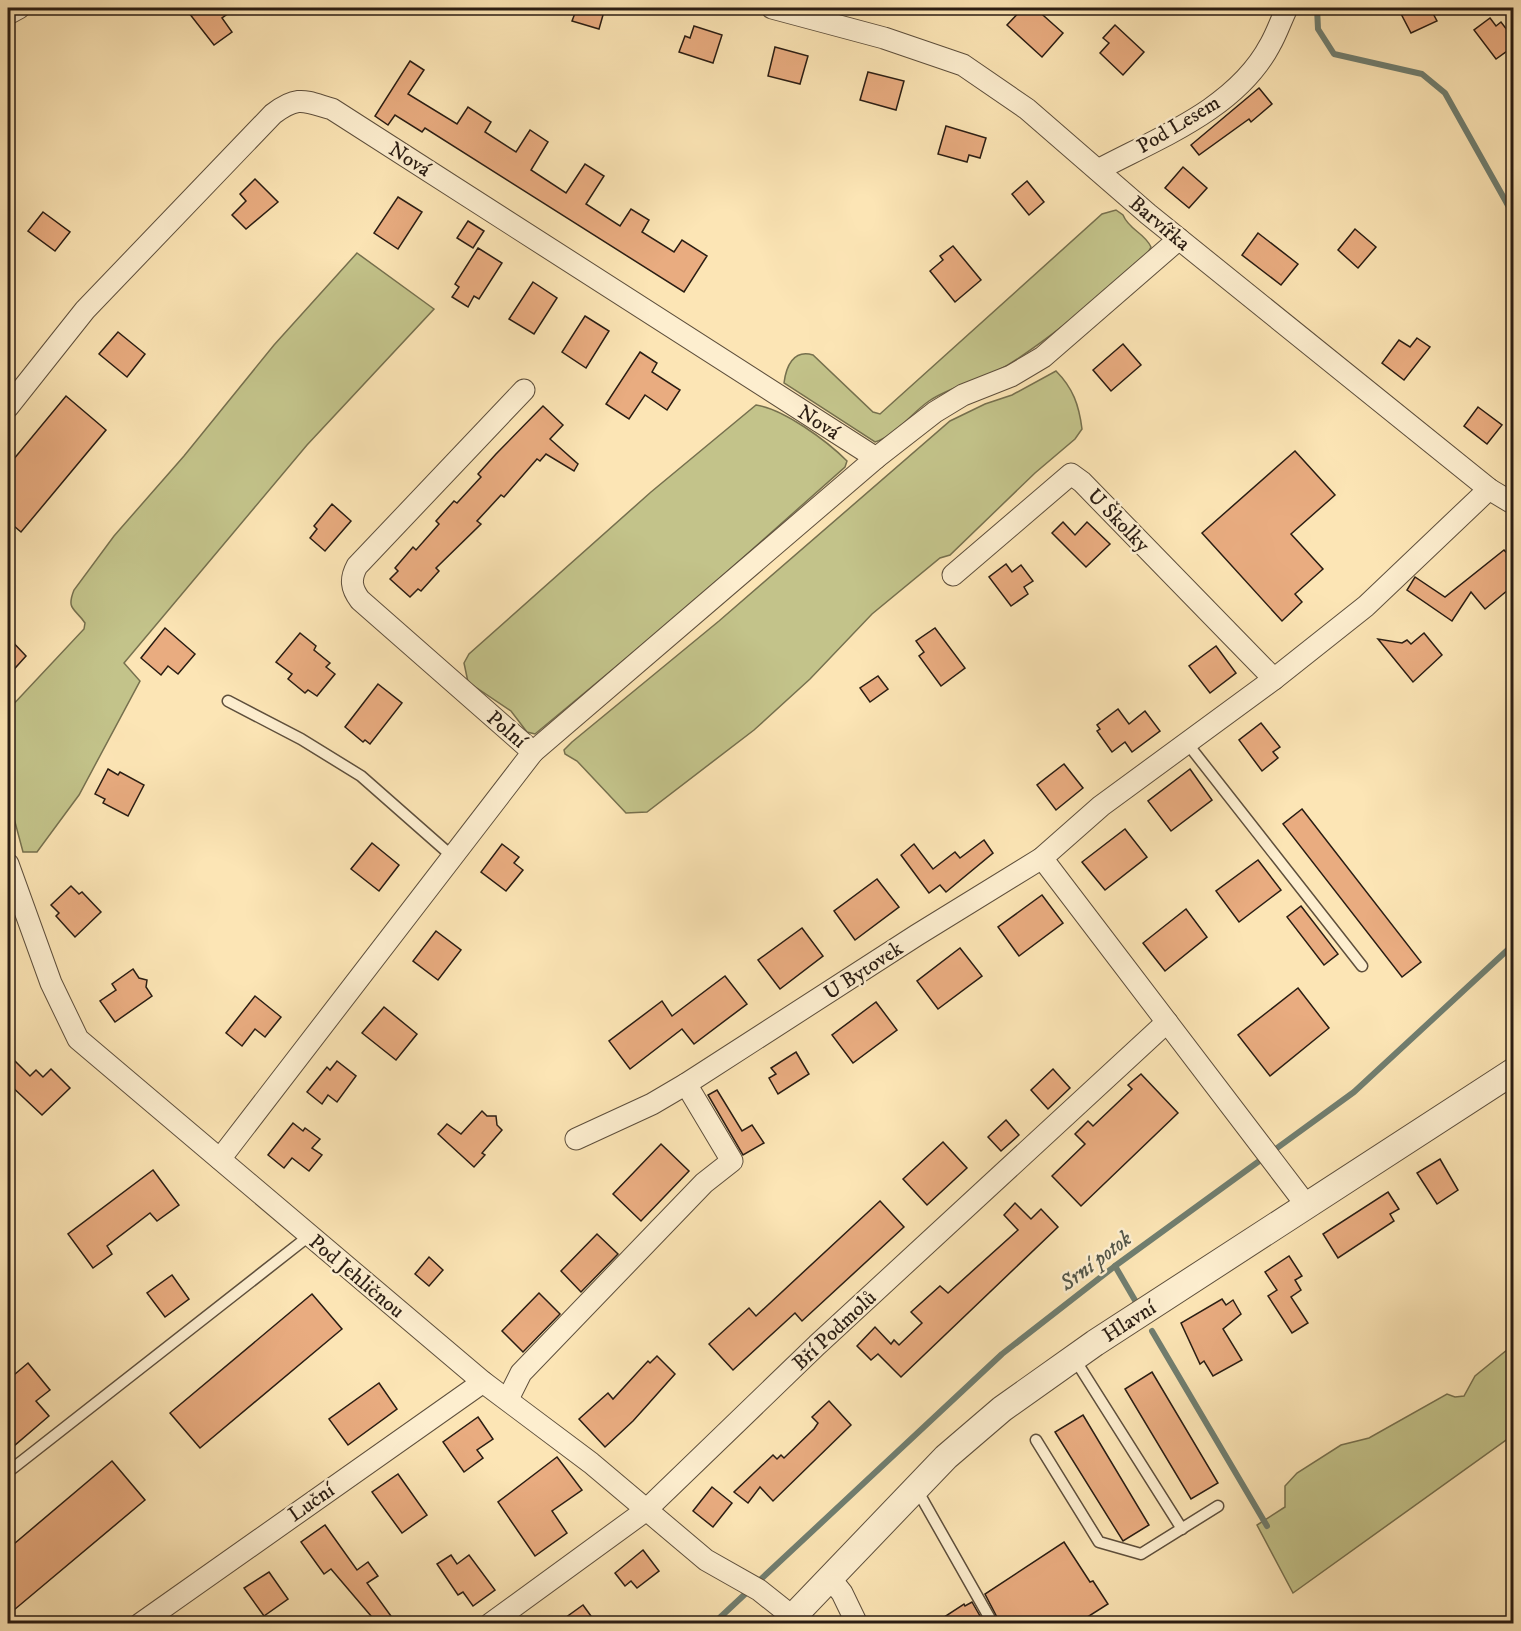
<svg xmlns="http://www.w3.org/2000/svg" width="1521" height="1631" font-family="'IM FELL DW Pica',serif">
	<rect width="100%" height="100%" fill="#fce5b5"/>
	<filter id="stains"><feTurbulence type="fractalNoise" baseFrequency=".00333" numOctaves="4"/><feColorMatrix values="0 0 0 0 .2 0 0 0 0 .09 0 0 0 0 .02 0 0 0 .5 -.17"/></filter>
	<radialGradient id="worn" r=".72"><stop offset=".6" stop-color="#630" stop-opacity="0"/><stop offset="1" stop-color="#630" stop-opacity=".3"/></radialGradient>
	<g fill="#c3c38a" stroke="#76704e" stroke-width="1.5">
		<path d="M1116 210 1123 215C1129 230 1145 233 1151 247L1145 258C1100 295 1057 334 1008 365 983 380 953 385 929 401 910 414 897 435 875 442L784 383C786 367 793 349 813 355L873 412 880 414 1102 214Z"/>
		<path d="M357 253 434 309 307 445 124 663 140 681 79 795 37 852H23L8 796V710L84 629 85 623C75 608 66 610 74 590L114 536 184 456 274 345Z"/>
		<path d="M1056 371C1073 388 1079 405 1082 429L1075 439 1035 473 950 555 940 558 872 614 810 679 754 730 647 812 626 813 577 761 565 754 564 750 572 742 719 621 950 421 985 404 1012 395Z"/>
		<path d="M756 405C784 409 827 441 847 461L845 467 684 610 535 734 527 732 511 711 468 682 464 663 469 654 651 492Z"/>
		<path d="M1513 1345V1435L1293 1593 1257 1525 1285 1507V1486L1297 1473 1341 1445 1369 1438 1447 1394 1455 1397 1464 1396 1475 1376Z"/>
	</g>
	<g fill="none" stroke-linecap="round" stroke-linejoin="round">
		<g stroke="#707e70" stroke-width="6">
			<path d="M1317 8 1318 29 1334 54 1422 74 1445 93 1514 216"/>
			<path d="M1115 1266 1136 1302"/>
			<path d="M1152 1331 1267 1526"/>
			<path d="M713 1624 1002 1354 1115 1266 1354 1092 1514 944"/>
		</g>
	</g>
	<g fill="#e9ac80" stroke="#2a1d13" stroke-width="1.5">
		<path d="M185 8H236L222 18 232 32 214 45Z"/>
		<path d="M577 8H605L599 29 572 21Z"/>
		<path d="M1023 8H1035L1063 33 1042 57 1007 25Z"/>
		<path d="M1398 8H1430L1437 21 1411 33Z"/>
		<path d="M1490 18 1496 26 1501 22 1514 39V46L1496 59 1474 30Z"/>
		<path d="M1115 25 1144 52 1123 75 1100 53 1109 43 1103 38Z"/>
		<path d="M694 26 722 35 713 63 679 52 685 36 690 38Z"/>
		<path d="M775 47 808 56 800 84 768 76Z"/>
		<path d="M410 61 424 70 408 94 457 124 468 107 491 122 485 132 516 152 530 130 548 142 531 170 566 193 585 164 604 176 586 204 620 226 631 209 649 220 642 232 674 252 682 240 707 256 684 292 425 128 422 132 395 115 388 125 375 116Z"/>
		<path d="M868 72 904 81 896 110 860 100Z"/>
		<path d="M1259 88 1272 104 1251 122 1249 119 1199 155 1191 145Z"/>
		<path d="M946 126 986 138 980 158 969 155 967 162 938 154Z"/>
		<path d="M1183 167 1207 188 1189 208 1165 188Z"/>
		<path d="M255 179 278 202 246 229 232 215 246 201 240 194Z"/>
		<path d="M1027 181 1044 202 1029 215 1012 194Z"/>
		<path d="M398 197 422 212 398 249 374 233Z"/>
		<path d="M43 212 70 232 55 251 28 231Z"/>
		<path d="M468 221 484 231 473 248 457 238Z"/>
		<path d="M1355 229 1376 247 1358 268 1338 250Z"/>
		<path d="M1258 233 1298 264 1281 285 1242 255Z"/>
		<path d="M953 246 981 280 955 302 930 271 943 260 940 256Z"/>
		<path d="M478 248 502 263 479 299 474 296 468 307 452 297 459 287 455 284Z"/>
		<path d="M533 282 557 298 534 334 509 319Z"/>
		<path d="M585 316 609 331 586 368 562 352Z"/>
		<path d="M118 332 145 354 127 377 99 354Z"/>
		<path d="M1417 338 1430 347 1404 380 1382 363 1399 340 1410 347Z"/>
		<path d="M1123 344 1141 365 1111 391 1093 370Z"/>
		<path d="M640 352 657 363 652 372 680 390 667 410 645 395 629 419 606 404Z"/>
		<path d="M66 396 106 430 21 532 8 521V466Z"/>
		<path d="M543 406 563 425 550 439 578 464 574 471 546 454 540 461 537 459 504 497 501 495 477 521 481 524 436 568 439 571 421 591 418 589 410 597 390 579 398 571 395 568 413 547 416 550 439 524 436 521 454 501 457 503 481 477 478 474 496 454Z"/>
		<path d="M1478 407 1502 425 1487 444 1464 426Z"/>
		<path d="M1295 451 1335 495 1291 534 1323 569 1295 594 1302 602 1282 621 1202 533Z"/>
		<path d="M332 504 351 521 325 551 310 538 317 529 314 526Z"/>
		<path d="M1063 522 1075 535 1087 522 1110 544 1086 567 1052 533Z"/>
		<path d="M1504 550 1514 561V585L1485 609 1471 592 1452 621 1407 590 1415 577 1445 597Z"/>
		<path d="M1006 564 1012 572 1021 565 1033 581 1024 587 1028 594 1011 606 989 577Z"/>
		<path d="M165 628 195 654 178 674 168 666 161 675 141 658Z"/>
		<path d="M935 628 965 668 941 686 919 656 924 652 916 641Z"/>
		<path d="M300 633 316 646 314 650 330 663 326 667 335 674 317 696 308 690 305 693 288 679 292 674 276 662Z"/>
		<path d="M1424 633 1442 655 1413 682 1378 639 1402 643 1407 640 1411 644Z"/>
		<path d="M8 637 26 656 8 676Z"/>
		<path d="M1216 646 1236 673 1210 693 1189 666Z"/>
		<path d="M878 676 888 689 870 702 860 688Z"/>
		<path d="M378 684 402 703 370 744 365 740 363 742 345 727Z"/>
		<path d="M1118 709 1129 724 1145 711 1160 731 1132 752 1125 742 1112 752 1097 731 1100 729 1097 725Z"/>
		<path d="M1261 723 1280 747 1273 752 1278 758 1262 771 1239 740Z"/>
		<path d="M1064 764 1083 788 1056 810 1037 785Z"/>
		<path d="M108 769 118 775 120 772 144 785 128 816 103 803 105 799 95 794Z"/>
		<path d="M1190 769 1212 800 1171 831 1148 801Z"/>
		<path d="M1302 809 1421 962 1402 977 1283 824Z"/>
		<path d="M1125 829 1147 857 1105 890 1082 862Z"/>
		<path d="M984 840 993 853 946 892 940 885 929 893 901 855 914 844 933 869 955 852 960 858Z"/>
		<path d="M372 843 399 865 379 891 351 869Z"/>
		<path d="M502 844 519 857 514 863 523 870 506 891 481 872Z"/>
		<path d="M1258 860 1281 890 1239 922 1216 891Z"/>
		<path d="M877 879 899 907 855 940 834 911Z"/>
		<path d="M71 886 79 894 82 892 101 912 75 937 56 916 59 913 51 905Z"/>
		<path d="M1042 895 1063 923 1019 956 998 927Z"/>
		<path d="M1301 906 1338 954 1324 965 1287 917Z"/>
		<path d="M1186 909 1207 937 1165 971 1143 943Z"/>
		<path d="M802 928 823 956 780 989 758 960Z"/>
		<path d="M436 931 461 950 438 980 413 961Z"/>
		<path d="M960 948 982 976 938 1009 917 981Z"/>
		<path d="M133 969 139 978 147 980 146 987 152 996 115 1022 100 1001 116 990 112 984Z"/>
		<path d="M725 976 747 1004 694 1044 682 1029 630 1069 609 1041 662 1001 672 1016Z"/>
		<path d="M1298 988 1329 1028 1270 1076 1238 1035Z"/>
		<path d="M255 996 281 1017 265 1037 255 1029 242 1046 226 1033Z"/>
		<path d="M876 1002 897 1030 853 1063 832 1035Z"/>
		<path d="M384 1007 417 1034 396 1060 362 1033Z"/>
		<path d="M796 1052 809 1074 778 1094 769 1078 776 1074 771 1068Z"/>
		<path d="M8 1054 30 1076 36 1070 43 1077 51 1069 70 1088 42 1115 8 1083Z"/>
		<path d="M337 1061 356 1076 337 1102 328 1095 322 1104 307 1092 327 1067 330 1070Z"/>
		<path d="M1053 1069 1070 1088 1048 1109 1031 1090Z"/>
		<path d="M1141 1074 1178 1113 1081 1206 1052 1176 1085 1144 1075 1134 1088 1121 1093 1126 1132 1089 1128 1085Z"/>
		<path d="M717 1090 742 1131 752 1125 764 1143 743 1155 708 1095Z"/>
		<path d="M482 1111 487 1116H496L497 1125 502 1130 482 1153 485 1155 474 1167 438 1134 447 1124 461 1134Z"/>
		<path d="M1006 1120 1019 1135 1001 1151 988 1137Z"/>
		<path d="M293 1123 303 1131 305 1128 320 1139 312 1148 322 1155 309 1171 292 1158 284 1168 268 1155Z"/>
		<path d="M943 1142 967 1168 927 1205 903 1179Z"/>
		<path d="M661 1144 689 1171 641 1221 613 1194Z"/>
		<path d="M1440 1159 1458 1190 1437 1204 1417 1173Z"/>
		<path d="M153 1170 179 1205 157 1221 150 1213 107 1246 112 1254 93 1268 68 1234Z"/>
		<path d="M1388 1192 1399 1209 1390 1214 1394 1221 1338 1258 1323 1234Z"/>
		<path d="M880 1201 904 1227 802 1321 795 1313 733 1370 709 1344 749 1308 756 1316Z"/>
		<path d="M1015 1203 1031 1219 1041 1209 1058 1227 901 1377 878 1354 871 1360 857 1346 875 1327 891 1344 894 1340 899 1345 922 1323 911 1312 940 1286 948 1293 1018 1230 1004 1215Z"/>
		<path d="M597 1234 618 1254 581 1292 561 1271Z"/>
		<path d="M1289 1256 1302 1276 1295 1280 1301 1290 1291 1297 1308 1323 1292 1333 1268 1296 1277 1290 1265 1272Z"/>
		<path d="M429 1257 443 1270 429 1286 415 1274Z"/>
		<path d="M172 1275 189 1299 165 1317 147 1293Z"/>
		<path d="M539 1293 560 1314 523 1352 502 1331Z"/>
		<path d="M312 1294 342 1329 200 1448 170 1413Z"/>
		<path d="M1222 1299 1226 1305 1233 1300 1241 1314 1223 1329 1242 1360 1213 1376 1204 1361 1200 1364 1181 1323Z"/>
		<path d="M657 1356 675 1374 633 1421 605 1447 579 1419 608 1393 613 1399 648 1361 650 1363Z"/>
		<path d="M28 1363 50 1390 36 1401 49 1416 8 1451V1380Z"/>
		<path d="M1152 1372 1218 1483 1191 1499 1125 1389Z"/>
		<path d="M379 1383 397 1409 348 1445 329 1419Z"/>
		<path d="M829 1401 851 1425 773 1501 760 1487 748 1503 734 1492 773 1455 777 1459 781 1455 784 1458 814 1429 818 1423 812 1417Z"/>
		<path d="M1083 1415 1149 1525 1123 1541 1055 1432Z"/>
		<path d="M478 1417 493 1439 477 1450 483 1458 464 1472 443 1442Z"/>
		<path d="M557 1457 582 1490 552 1511 567 1533 535 1556 498 1502Z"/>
		<path d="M112 1461 145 1500 8 1615V1549Z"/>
		<path d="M398 1474 427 1515 402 1533 372 1492Z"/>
		<path d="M712 1487 732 1503 713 1527 693 1511Z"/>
		<path d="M325 1525 357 1570 368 1562 378 1576 367 1583 396 1623H377L331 1569 324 1574 301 1542Z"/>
		<path d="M1064 1542 1090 1582 1093 1581 1108 1604 1078 1623H1000L985 1594Z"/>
		<path d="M643 1550 659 1571 637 1588 631 1581 625 1586 615 1573Z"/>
		<path d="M451 1555 457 1564 469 1555 495 1590 473 1606 463 1592 458 1595 437 1564Z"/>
		<path d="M269 1572 288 1599 264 1616 244 1588Z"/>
		<path d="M972 1602 984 1623H935L964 1604 965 1606Z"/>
		<path d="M583 1605 596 1623H558Z"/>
	</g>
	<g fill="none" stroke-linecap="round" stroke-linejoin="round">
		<defs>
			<g id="service">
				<path d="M228 701 301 739 361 776 453 857"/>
				<path d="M1187 743 1362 966"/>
				<path d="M1074 1358 1182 1529"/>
				<path d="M1036 1440 1099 1542 1141 1554 1218 1506"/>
				<path d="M8 1472 309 1236"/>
				<path d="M916 1488 993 1624"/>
			</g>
			<g id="minor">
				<path d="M772 8 884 38 963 65 1027 109 1148 214 1489 489 1514 504"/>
				<path d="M8 14 19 8"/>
				<path d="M1098 170C1158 138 1236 109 1270 45 1277 33 1281 20 1287 8"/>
				<path d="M8 407 85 310 273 114C298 95 304 101 332 109L876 458"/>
				<path d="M953 575 1071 474 1082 482 1274 679"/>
				<path d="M533 752 876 458 935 412 963 395 1011 376 1043 357 1179 239"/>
				<path d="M1042 858 1307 1206"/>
				<path d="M8 864 51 983 78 1039 483 1382 591 1463 706 1560 759 1590 793 1617"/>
				<path d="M576 1139 652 1104 686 1084 917 935 1042 858 1101 806 1274 679 1366 606 1489 489"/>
				<path d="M220 1159 533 752 360 600C351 588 350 579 357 566L524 390"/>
				<path d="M508 1399 521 1373 704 1183 732 1161 686 1084"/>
				<path d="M830 1578 842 1593 857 1624"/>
				<path d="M140 1624 483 1382"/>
				<path d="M490 1624 645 1511 817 1345 1167 1022"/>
			</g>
			<path id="tertiary" d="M786 1624 946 1457 1002 1409 1095 1343 1514 1071"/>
		</defs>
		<use href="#service" stroke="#5e4f3c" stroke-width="13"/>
		<use href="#minor" stroke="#5e4f3c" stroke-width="23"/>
		<use href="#tertiary" stroke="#5e4f3c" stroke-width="28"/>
		<use href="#service" stroke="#fdeecf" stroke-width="10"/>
		<use href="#minor" stroke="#fdeecf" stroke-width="21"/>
		<use href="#tertiary" stroke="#fdeecf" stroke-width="26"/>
	</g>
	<g text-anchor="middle" stroke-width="5" stroke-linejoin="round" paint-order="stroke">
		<g font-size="21" fill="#2a1d13" stroke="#fdeecf">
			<text transform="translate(1178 124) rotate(-31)" y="7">Pod Lesem</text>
			<text transform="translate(410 159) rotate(33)" y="7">Nová</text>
			<text transform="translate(1160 223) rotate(40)" y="7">Barvířka</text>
			<text transform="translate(819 422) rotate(33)" y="7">Nová</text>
			<text transform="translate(1119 520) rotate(46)" y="7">U Školky</text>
			<text transform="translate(507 729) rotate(41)" y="7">Polní</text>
			<text transform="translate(863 970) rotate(-33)" y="7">U Bytovek</text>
			<text transform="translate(357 1276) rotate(40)" y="7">Pod Jehličnou</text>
			<text transform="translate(1129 1321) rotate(-33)" y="7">Hlavní</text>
			<text transform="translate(834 1330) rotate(-43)" y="7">Bří Podmolů</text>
			<text transform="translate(311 1502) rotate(-35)" y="7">Luční</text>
		</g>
		<g font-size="22" font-style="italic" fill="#535649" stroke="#fdeecf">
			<text transform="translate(1095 1260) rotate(-37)" y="8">Srní potok</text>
		</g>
	</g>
	<rect width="1521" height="1631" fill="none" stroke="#fce5b5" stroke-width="30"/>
	<rect x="9" y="9" width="1503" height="1613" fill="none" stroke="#2a1d13" stroke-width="3"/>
	<rect x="15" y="15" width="1491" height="1601" fill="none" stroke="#2a1d13" stroke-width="1.5"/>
	<rect width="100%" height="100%" filter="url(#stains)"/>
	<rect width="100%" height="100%" fill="url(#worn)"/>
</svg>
